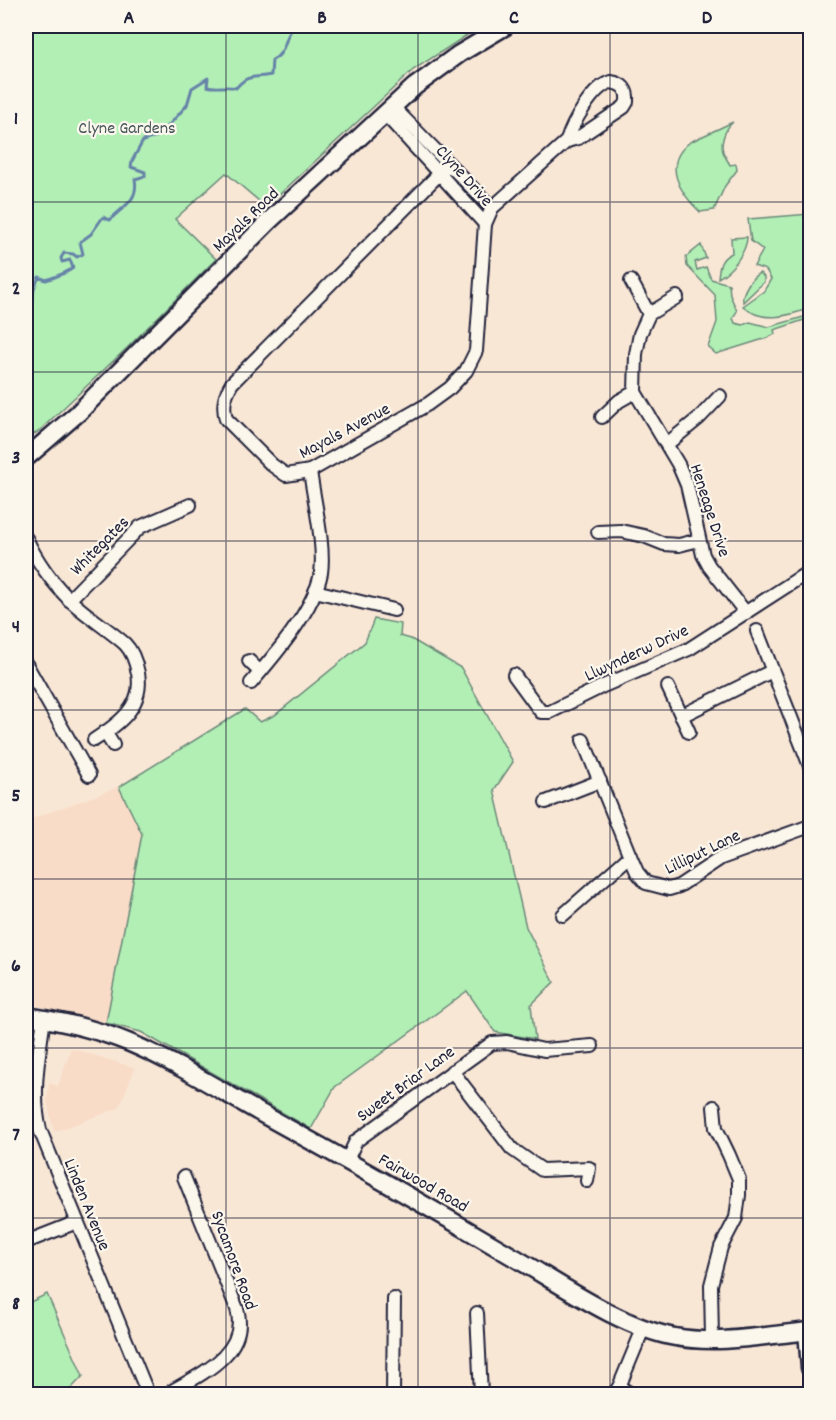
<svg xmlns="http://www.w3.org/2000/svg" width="836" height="1420" font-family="Dekko,sans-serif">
	<rect width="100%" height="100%" fill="#f9e7d6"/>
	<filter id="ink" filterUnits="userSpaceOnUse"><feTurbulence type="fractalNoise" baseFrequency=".0167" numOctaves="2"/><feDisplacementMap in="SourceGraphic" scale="12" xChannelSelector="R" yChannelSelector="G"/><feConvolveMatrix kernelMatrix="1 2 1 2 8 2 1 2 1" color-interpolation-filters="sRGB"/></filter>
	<g filter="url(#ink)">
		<g fill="#f8dcc7">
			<path d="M119 787 142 834 106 1023 26 1003V821Z"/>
			<path d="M71 1048 135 1068 119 1108 54 1132 47 1101 49 1083 58 1086Z"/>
		</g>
		<g fill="#b2efb5" stroke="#6a8878" stroke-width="1.5">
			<path d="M26 26H481L413 70 266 207 226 173 175 219 216 259 127 348 38 432 26 438Z"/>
			<path d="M733 122C725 129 718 145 725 156 726 159 729 162 730 165L736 164 737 170 725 186 714 210 700 212C680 193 661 164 690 142Z"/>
			<path d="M810 214V308C789 316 761 324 743 306L764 291 771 279 766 270 754 266 763 250 751 241 748 219Z"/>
			<path d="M747 237C747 251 732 271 718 278 719 267 720 258 732 253L731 238Z"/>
			<path d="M701 245 706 258 695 262 697 270 706 267 711 279 729 284 730 295 737 311 733 318 735 323 743 325 750 322 769 327 807 316H810V318L774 330 775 334 767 338 716 354 708 347 717 322 715 295 687 266 686 257Z"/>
			<path d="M760 273 764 277V282L743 302C741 293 752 276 760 273Z"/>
			<path d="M374 619 401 624 400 636 411 639 461 668 513 762 494 790 526 927 554 982 531 1005 535 1039 495 1032 467 991 335 1087 311 1129 141 1032 106 1023 142 834 119 787 245 709 260 722 275 715 365 642Z"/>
			<path d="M47 1294 83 1376 66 1394H26V1304Z"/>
		</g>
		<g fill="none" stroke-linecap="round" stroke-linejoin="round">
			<g stroke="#6683a8" stroke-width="3">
				<path d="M26 283 34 288C32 303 35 305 26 318"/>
				<path d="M34 288 39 277 46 280C53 278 68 272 73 268L70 260 62 262 61 258 64 253 73 254 77 257 83 254 80 242 91 234 103 217 110 220C123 206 139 201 135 179L145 176V172L131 167 132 161 143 141 160 135 187 105 192 88 208 78 207 86C217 89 227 85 236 88 249 73 254 79 271 75L272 60C288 53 283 35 295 26"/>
			</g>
			<defs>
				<g id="street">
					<path d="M611 82C623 84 628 89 627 102L624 107 578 138 567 141C572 124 593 86 611 82Z"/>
					<path d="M393 107 492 208"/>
					<path d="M385 114 485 224"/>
					<path d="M449 164 232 383C225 395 222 405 226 419L272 465 286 475 310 471 428 404 450 388 466 371 476 351 485 224 492 208 567 141"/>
					<path d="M631 281 649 314 640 334 636 354 635 392 678 464 687 485 703 555 709 566 746 613"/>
					<path d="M649 314 677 297"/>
					<path d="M602 417 619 401 635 392"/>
					<path d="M667 444 699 418 720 396"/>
					<path d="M598 532 621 531 644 536 664 544 679 545 699 540"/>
					<path d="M26 538C36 560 53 584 71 601 88 617 108 629 125 644 132 651 136 663 138 673 144 706 119 724 94 740"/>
					<path d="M315 591 394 610"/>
					<path d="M69 600 140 527 190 505"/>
					<path d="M757 631 810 766"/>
					<path d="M249 661 260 672"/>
					<path d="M26 664 89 775"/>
					<path d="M514 675 541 712H550L601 687 689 649 810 571"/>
					<path d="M251 683C275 655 314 610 321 573 325 545 314 501 310 471"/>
					<path d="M668 687 689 732"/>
					<path d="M681 716 772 671"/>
					<path d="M105 732 113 745"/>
					<path d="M583 740 630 856 637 872 646 883 669 889 679 886 721 858 810 826"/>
					<path d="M546 802 600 781"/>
					<path d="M563 915 630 856"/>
					<path d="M44 1018C39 1056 31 1093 40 1130L148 1394"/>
					<path d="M452 1071 512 1149 542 1170 589 1168 587 1181"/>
					<path d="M347 1160 356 1141 492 1043 507 1042 544 1050 592 1046"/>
					<path d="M26 1242 77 1222"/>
					<path d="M477 1313 481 1394"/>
					<path d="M712 1339 711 1285 721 1247 736 1218 739 1195V1179L729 1155 716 1128 714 1107"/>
					<path d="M619 1387 631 1394"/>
					<path d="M167 1394C197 1376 250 1354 237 1309L184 1177"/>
					<path d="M393 1394 394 1299"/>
					<path d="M614 1394 619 1387 643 1329"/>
				</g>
				<g id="secondary">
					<path d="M26 458 78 413 269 221 414 87 459 54 506 26"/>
					<path d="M26 1016C61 1021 97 1029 130 1043 177 1063 221 1091 266 1116 348 1161 429 1207 510 1255 559 1283 620 1327 675 1337 720 1345 766 1335 810 1331"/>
					<path d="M807 1331 810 1368"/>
				</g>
			</defs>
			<use href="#street" stroke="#22223b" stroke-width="16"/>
			<use href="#secondary" stroke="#22223b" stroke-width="21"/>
			<use href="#street" stroke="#fbf7ec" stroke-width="12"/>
			<use href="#secondary" stroke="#fbf7ec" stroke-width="16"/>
		</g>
	</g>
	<path fill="none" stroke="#22223b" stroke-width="1.5" stroke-opacity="0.55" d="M226 26V1394M418 26V1394M610 26V1394M26 202H810M26 372H810M26 541H810M26 710H810M26 879H810M26 1048H810M26 1218H810"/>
	<g text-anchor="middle" stroke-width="4.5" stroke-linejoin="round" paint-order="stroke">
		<g font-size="18" fill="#46555a" stroke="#fbf7ec">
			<text x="127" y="133">Clyne Gardens</text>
		</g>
		<g font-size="18" fill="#22223b" stroke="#fbf7ec">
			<text transform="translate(465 175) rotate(48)" y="6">Clyne Drive</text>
			<text transform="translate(245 219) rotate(-44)" y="6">Mayals Road</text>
			<text transform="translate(344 430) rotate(-28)" y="6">Mayals Avenue</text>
			<text transform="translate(711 510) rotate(72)" y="6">Heneage Drive</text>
			<text transform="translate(99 545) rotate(-45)" y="6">Whitegates</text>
			<text transform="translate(636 652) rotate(-25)" y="6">Llwynderw Drive</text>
			<text transform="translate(702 851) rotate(-26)" y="6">Lilliput Lane</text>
			<text transform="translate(405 1083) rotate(-36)" y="6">Sweet Briar Lane</text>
			<text transform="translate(424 1182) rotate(30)" y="6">Fairwood Road</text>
			<text transform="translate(88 1204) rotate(68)" y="6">Linden Avenue</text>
			<text transform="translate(235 1260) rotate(70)" y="6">Sycamore Road</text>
		</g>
	</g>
	<rect width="836" height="1420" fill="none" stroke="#fbf7ec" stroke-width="66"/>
	<rect x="33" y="33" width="770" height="1354" fill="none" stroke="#22223b" stroke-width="2"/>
	<g font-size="20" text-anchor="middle" font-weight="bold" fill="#22223b">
		<text x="129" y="23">A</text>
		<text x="322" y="23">B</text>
		<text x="514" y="23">C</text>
		<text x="707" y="23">D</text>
		<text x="16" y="124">1</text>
		<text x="16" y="294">2</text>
		<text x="16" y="463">3</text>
		<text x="16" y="632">4</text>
		<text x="16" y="801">5</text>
		<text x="16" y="971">6</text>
		<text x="16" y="1140">7</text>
		<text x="16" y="1309">8</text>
	</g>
</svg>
